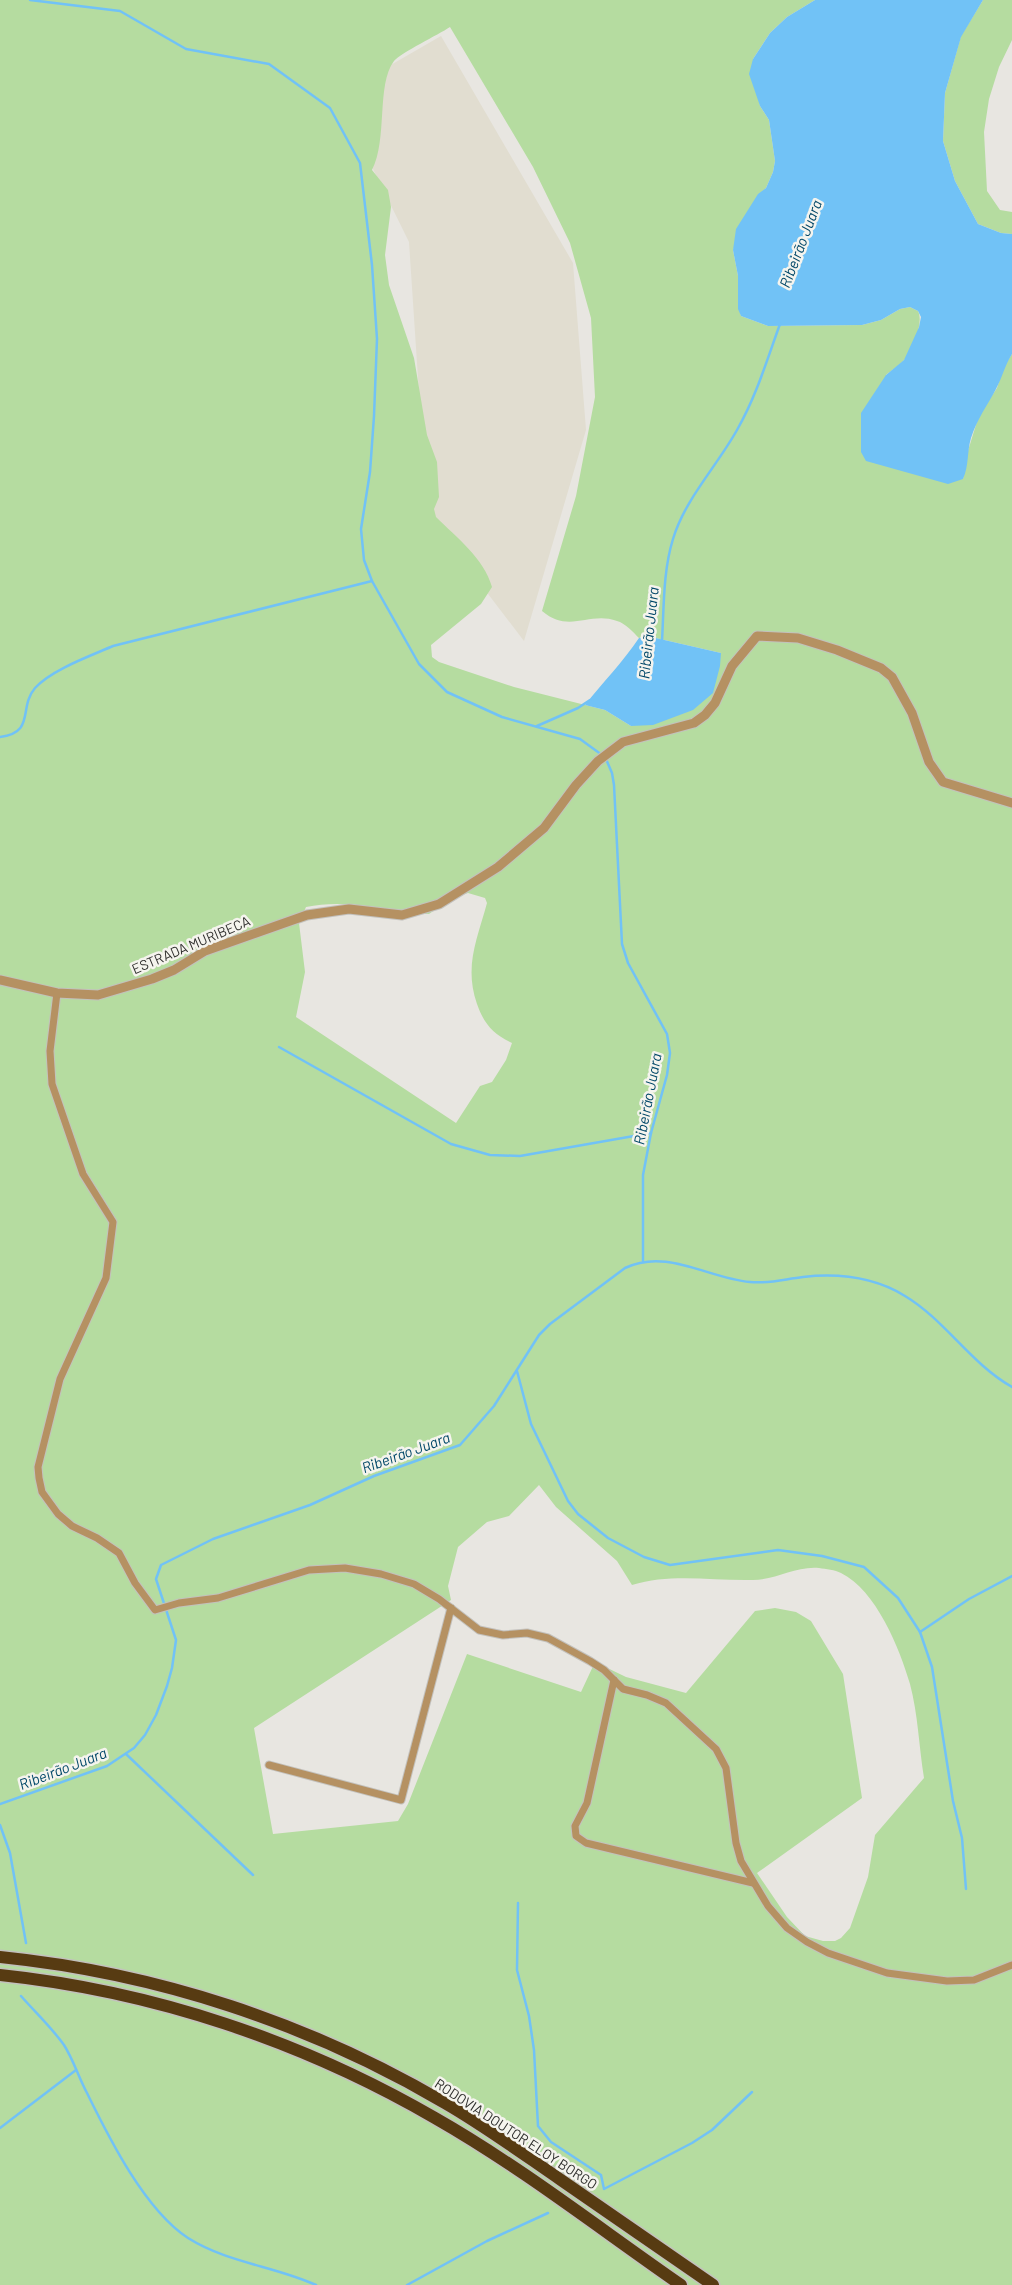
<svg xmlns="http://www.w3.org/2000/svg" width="1012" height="2285" font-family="Barlow,sans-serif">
	<rect width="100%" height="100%" fill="#e8e6e1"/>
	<path fill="#e1ddd0" d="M441 36 573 263 586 430 524 641 427 514 409 242 337 96Z"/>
	<g fill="#b5dca0" fill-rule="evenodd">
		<path d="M0 0H815L787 17 770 33 753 59 760 106 769 120 775 161 773 172 766 188 758 195 733 250 738 276 739 309 741 316 768 326 862 325 881 320 900 309 910 307 918 311C924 323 913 348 905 359 900 365 892 370 886 375L963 479 967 454 979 415 997 388 1004 366 1012 354V2285H0ZM450 27 533 167 570 243 591 318 595 397 576 496 542 611C569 634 589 611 617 621 625 623 633 632 639 638L647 636 721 653 631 726 605 710 514 687 439 662 432 657 431 645 481 604 492 587C484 558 456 537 436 517L434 509 439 497 437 462 427 435 414 358 389 285 385 255 391 207 388 190 372 170C388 139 376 85 394 61 402 52 438 35 450 27ZM468 893 485 898 487 903C477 940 464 966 477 1004 484 1024 493 1034 512 1043L506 1060 492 1082 480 1086 456 1123 296 1017 305 972 299 923 306 907C346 898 389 911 429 914L452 898ZM539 1485 556 1507 617 1561 632 1585C671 1573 712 1581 753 1580 776 1580 795 1566 819 1568 826 1569 835 1570 841 1573 876 1590 900 1649 910 1684 918 1714 919 1747 924 1778L875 1835 868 1877 850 1928 841 1938 835 1941H823L805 1936 787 1917 757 1873 862 1798 843 1674 811 1621 796 1612 775 1608 755 1611 686 1693 626 1677 595 1662 581 1692 467 1654 408 1804 398 1821 273 1834 254 1728 451 1600 448 1586 458 1547 487 1522 509 1516Z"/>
		<path d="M983 0H1012V40L999 67 989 99 984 132 987 191 1000 210 1012 212V234L1001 233 978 224 955 181 943 141 945 93 961 36Z"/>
	</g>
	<g fill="#71c2f6">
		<path d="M815 0H983L961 37 945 93 943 141 955 181 978 224 1001 233 1012 234V354C1005 365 1002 378 996 389 987 406 977 419 971 438 967 451 969 466 963 479L948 484 866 461 861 452V413L886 375 904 360 919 327 921 317 918 311 910 307 900 309 881 320 862 325 768 326 741 316 738 309V276L733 250 736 229 758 194 766 188 773 172 775 161 769 120 760 106 749 74 753 59 770 33 787 17Z"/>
		<path d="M647 636 721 653 720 666 713 693 693 710 653 725 631 726 605 710 585 705C603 682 623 662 639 638Z"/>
	</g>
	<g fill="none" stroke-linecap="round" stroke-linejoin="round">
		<g stroke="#71c2f6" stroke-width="2.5">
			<path d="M30 0 120 11 186 49 269 64 330 108 360 163 372 265 377 339 374 416 370 472 361 529 364 560 372 581 419 664 447 692 502 717 580 739 602 755"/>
			<path d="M662 641C664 607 663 571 673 539 685 499 717 466 737 430 756 397 767 360 780 324"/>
			<path d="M537 726 578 708 590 700"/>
			<path d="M0 737C36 732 18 708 35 688 51 670 90 656 113 646L372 581"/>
			<path d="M606 759 612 773 614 785 622 944 628 963 667 1034 670 1053 667 1075 651 1133 643 1175V1261"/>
			<path d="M279 1047 451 1144 490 1155 520 1156 651 1133"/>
			<path d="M517 1371 531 1424 568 1501 578 1514 608 1538 644 1557 670 1565 778 1550 822 1556 864 1567 898 1598 920 1632 932 1667 953 1801 962 1838 966 1889"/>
			<path d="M920 1632 969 1599 1012 1576"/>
			<path d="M126 1754 253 1875"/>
			<path d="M0 1804 107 1766 134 1748 145 1735 156 1715 167 1686 172 1668 176 1640 156 1579 161 1565 213 1539 310 1505 374 1476 460 1445 494 1406 539 1335 550 1324 625 1268C667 1248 707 1278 750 1282 768 1284 785 1279 803 1277 839 1273 874 1277 905 1296 945 1320 971 1364 1012 1387"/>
			<path d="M0 1825 10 1853 26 1943"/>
			<path d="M518 1903 517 1970 529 2016 534 2050 538 2126 551 2142 601 2175 604 2189 692 2143 712 2130 752 2092"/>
			<path d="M21 1996C35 2012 52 2028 64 2045 73 2059 79 2078 87 2093 109 2138 145 2210 188 2238 228 2263 274 2266 316 2285"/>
			<path d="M0 2128 76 2070"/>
			<path d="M407 2285 487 2241 548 2213"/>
		</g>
		<defs>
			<g id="minor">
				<path d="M57 993 50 1051 52 1084 83 1174 113 1222 106 1278 60 1379 38 1467 39 1478 42 1492 58 1514 72 1526 97 1538 119 1553 135 1583 155 1610 179 1603 218 1598 309 1570 345 1568 381 1574 414 1584 439 1599 479 1630 503 1635 527 1633 548 1638 590 1661 604 1670 623 1689 647 1695 666 1703 716 1749 726 1768 736 1843 741 1861 768 1906 787 1928 807 1942 828 1953 887 1973 947 1981 974 1980 1012 1965"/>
				<path d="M614 1680 587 1803 575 1826 576 1836 586 1843 753 1883"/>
				<path d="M269 1765 401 1800 451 1608"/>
			</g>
			<path id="tertiary" d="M0 980 57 993 98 995 152 979 174 970 205 951 307 915 349 909 402 915 439 904 498 867 544 828 576 785 598 761 623 742 694 723 705 715 715 703 732 666 757 636 798 638 837 650 881 668 892 677 912 713 929 762 943 782 1012 803"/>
			<g id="motorway">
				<path d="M0 1957C157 1973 309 2023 445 2103 485 2126 523 2154 561 2180 612 2215 662 2250 713 2285"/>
				<path d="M0 1975C153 1991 302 2041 435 2118 521 2167 600 2229 681 2285"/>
			</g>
		</defs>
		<use href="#minor" stroke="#c3c1bd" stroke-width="9"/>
		<use href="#tertiary" stroke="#c3c1bd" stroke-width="11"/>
		<use href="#motorway" stroke="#c3c1bd" stroke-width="15"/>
		<use href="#minor" stroke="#b59162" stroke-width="7"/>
		<use href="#tertiary" stroke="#b59162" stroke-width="9"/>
		<use href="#motorway" stroke="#573b12" stroke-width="12"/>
	</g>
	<g text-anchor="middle" stroke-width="5" stroke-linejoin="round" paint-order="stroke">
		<g font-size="14" fill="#2e2e2c" stroke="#f5f4ee">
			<text transform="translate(191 945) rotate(-23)" y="5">ESTRADA MURIBECA</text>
			<text transform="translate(516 2134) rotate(33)" y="5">RODOVIA DOUTOR ELOY BORGO</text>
		</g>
		<g font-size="15" font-style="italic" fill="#014768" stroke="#f5f4ee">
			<text transform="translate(801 244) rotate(-69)" y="5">Ribeirão Juara</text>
			<text transform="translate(649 633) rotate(-84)" y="5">Ribeirão Juara</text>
			<text transform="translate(648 1099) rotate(-79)" y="5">Ribeirão Juara</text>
			<text transform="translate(406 1453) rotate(-20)" y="5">Ribeirão Juara</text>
			<text transform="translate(63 1769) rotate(-21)" y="5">Ribeirão Juara</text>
		</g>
	</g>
</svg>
